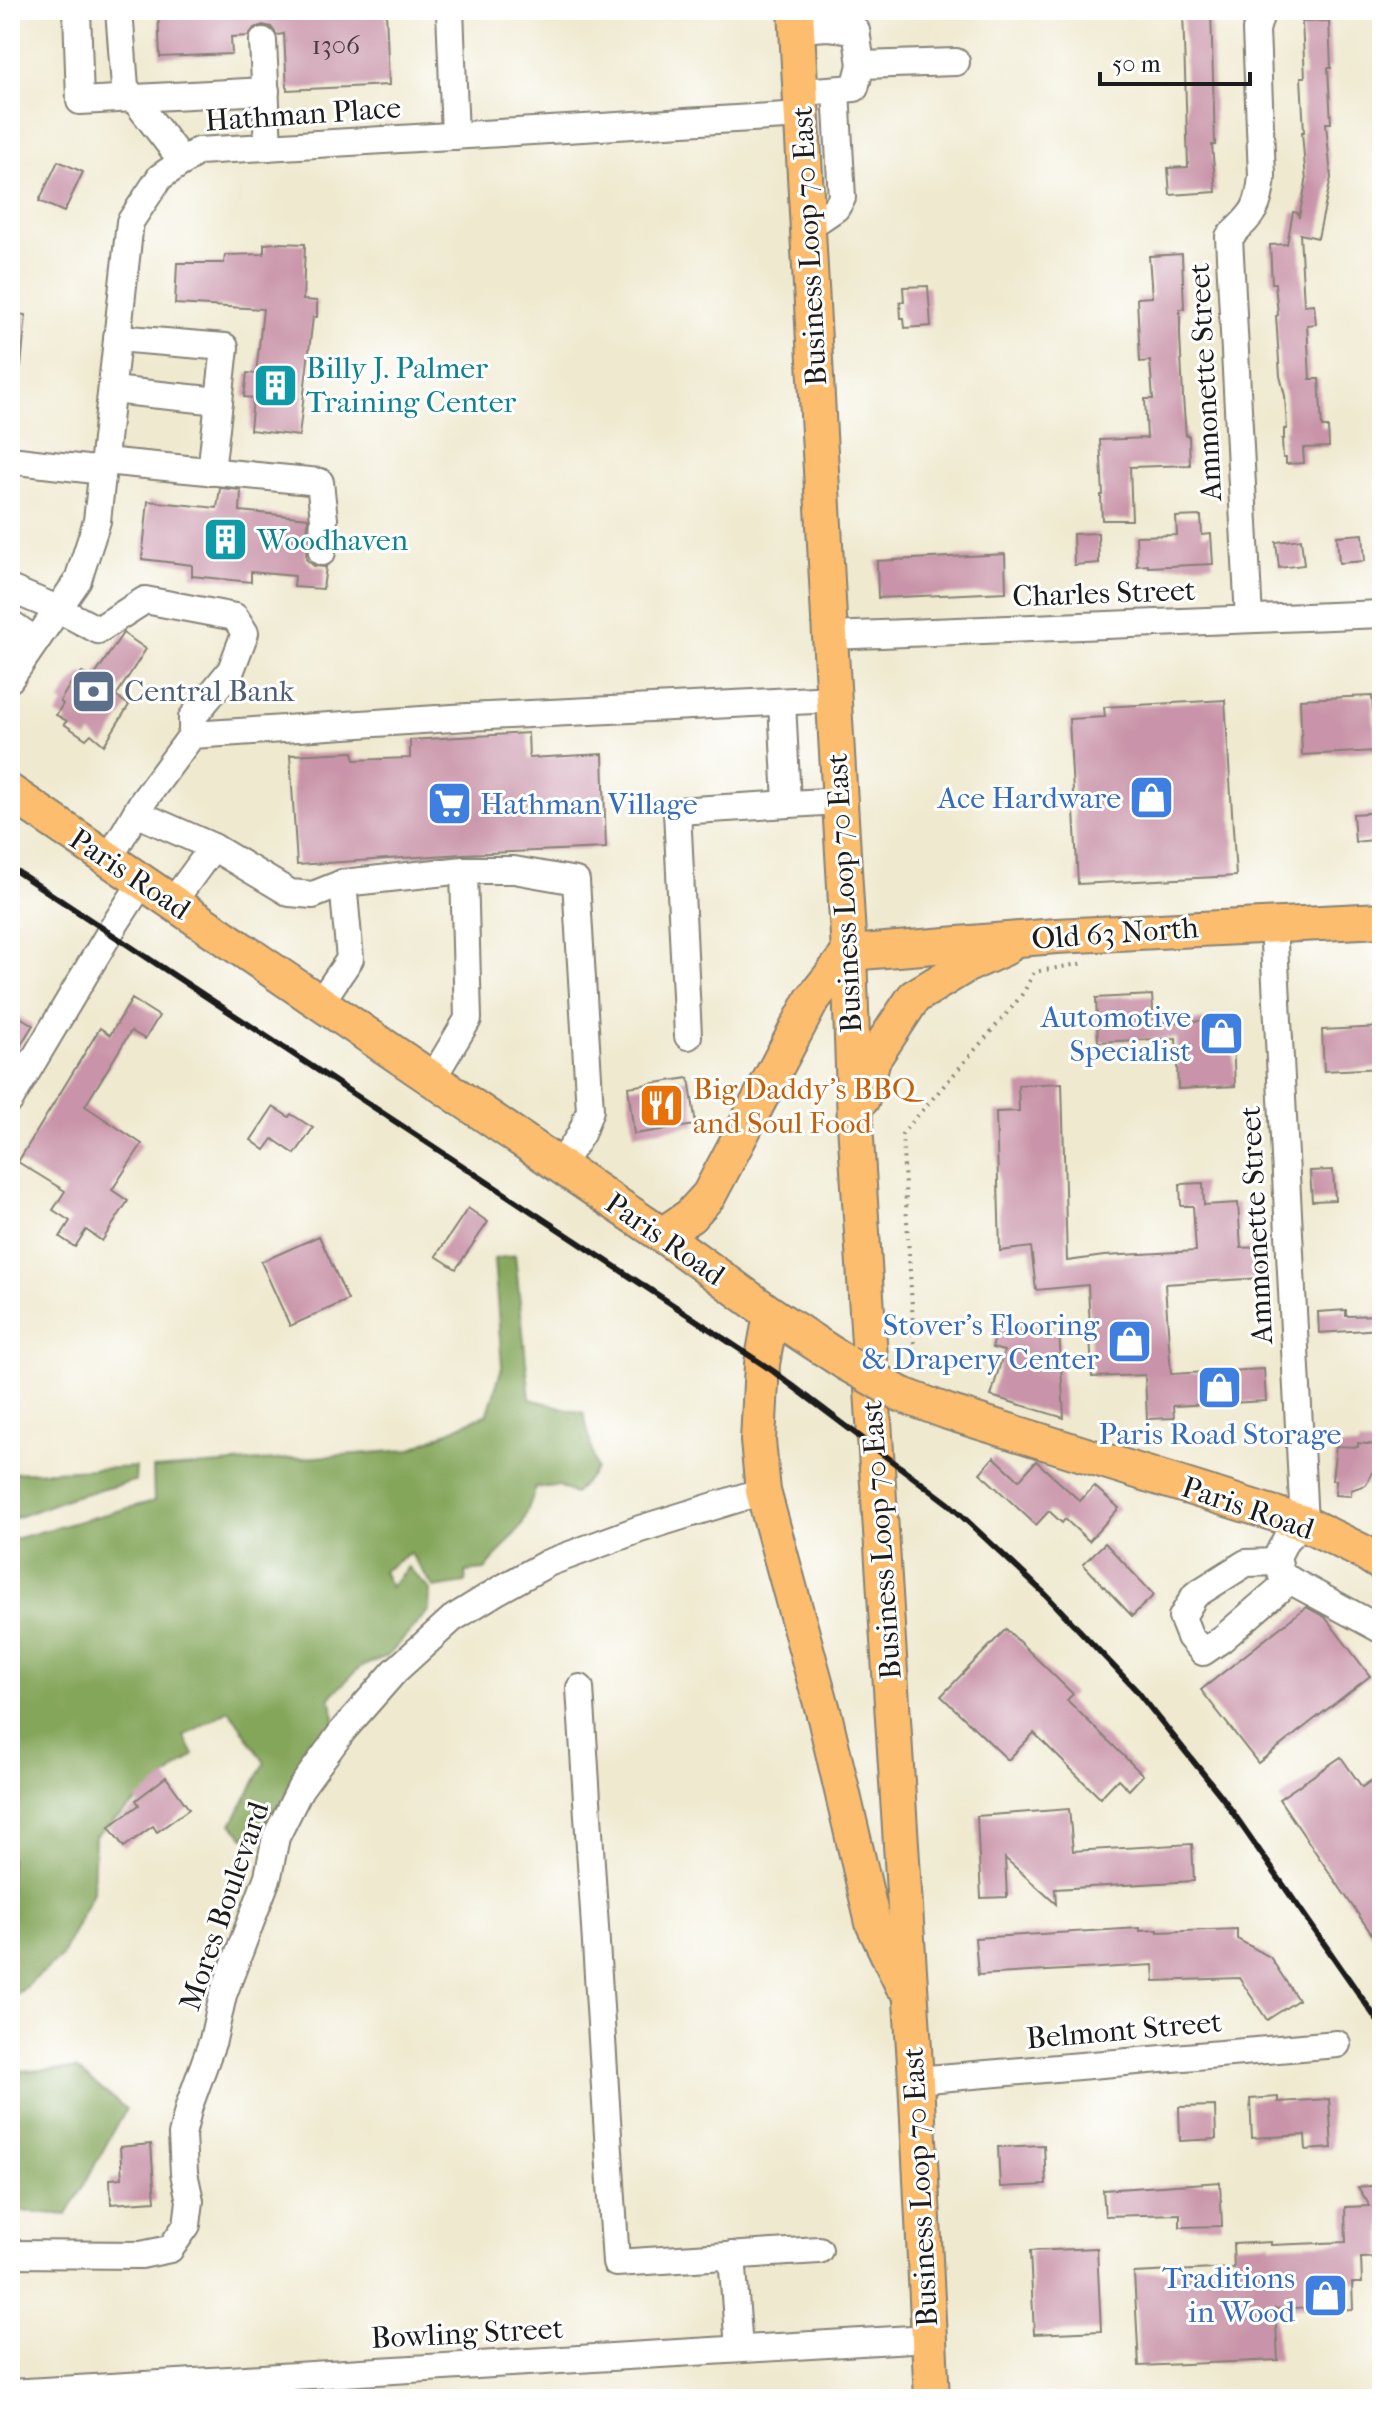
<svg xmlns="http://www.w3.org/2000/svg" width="1392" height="2409" font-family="'IM FELL French Canon',serif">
	<rect width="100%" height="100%" fill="#fff"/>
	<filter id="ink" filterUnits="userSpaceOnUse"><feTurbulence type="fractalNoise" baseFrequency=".0125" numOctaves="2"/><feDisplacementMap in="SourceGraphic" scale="16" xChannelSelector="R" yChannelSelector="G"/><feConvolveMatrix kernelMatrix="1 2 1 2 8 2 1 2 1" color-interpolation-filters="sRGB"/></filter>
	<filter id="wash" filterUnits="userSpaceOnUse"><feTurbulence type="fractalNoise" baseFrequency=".006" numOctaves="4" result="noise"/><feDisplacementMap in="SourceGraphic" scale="32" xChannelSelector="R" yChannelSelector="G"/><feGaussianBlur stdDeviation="1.8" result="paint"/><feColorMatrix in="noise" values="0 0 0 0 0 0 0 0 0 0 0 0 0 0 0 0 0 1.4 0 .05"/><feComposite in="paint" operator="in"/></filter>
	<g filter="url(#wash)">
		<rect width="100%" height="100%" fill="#efe9cf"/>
		<g fill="#84a65a" stroke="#50613b" stroke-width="2">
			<path d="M515 1255 530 1399 584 1413 596 1470 574 1494 559 1486 536 1488 522 1525 485 1570 465 1572 466 1583 434 1588 410 1553 383 1571 390 1587 408 1567 430 1590 429 1610 389 1655 359 1668 330 1697 337 1726 284 1811 244 1837 232 1824 265 1763 229 1710 184 1736 194 1755 95 1836 93 1892 61 1957 10 2000V1540L154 1501 153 1469 409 1450 488 1413 502 1367 494 1259Z"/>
			<path d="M136 1467 135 1481 72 1497 10 1520V1473Z"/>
			<path d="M76 2069 126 2109 67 2215 10 2210V2071Z"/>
		</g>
		<g id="blocks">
			<g fill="#c994a9">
				<path d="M158 10H386L389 85 287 90 284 34 277 35 271 27 263 25 254 28 248 36 231 37 232 54 160 57Z"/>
				<path d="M1183 10H1211L1215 145H1212L1216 192 1170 195 1168 168 1188 167Z"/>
				<path d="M1329 21 1331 68H1328L1331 123H1326L1331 178 1318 238 1300 234 1304 305 1314 304 1316 324 1307 325 1310 379H1319L1322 427H1328L1329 447 1303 448 1304 463 1286 464V458H1283L1282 439H1284V429H1287L1285 396 1280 376 1276 316 1278 315 1275 283H1272L1270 245 1287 244 1293 212 1298 213 1299 218 1306 182 1302 132H1304L1301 77H1305L1302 22Z"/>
				<path d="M58 161 83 172 64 212 39 201Z"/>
				<path d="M279 243 305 244 303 300 317 301V317H313L299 436 250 430 253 398 244 397 247 373 256 374 263 309 175 304 177 263H224L225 255 264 254V244Z"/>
				<path d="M1182 254 1184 309H1180V335L1183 397 1186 436H1189L1190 465 1130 467 1132 520H1102L1101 495H1103L1100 440 1147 438 1145 399H1153L1150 361 1140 362 1137 298 1152 297 1149 256Z"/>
				<path d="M928 286 931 326 905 328 904 318H901L900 302H904L903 287Z"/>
				<path d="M10 313 26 315 21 366 10 365Z"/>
				<path d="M220 488 241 490 240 511 308 518 306 559 314 566 326 567 323 589 294 587 295 576 251 572V582L192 576V565L142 559 148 501 217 508Z"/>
				<path d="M1201 516 1202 535 1211 534 1213 564 1148 567V565L1137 566 1136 536 1177 535 1176 517Z"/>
				<path d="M1098 533 1099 563 1074 565 1073 534Z"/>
				<path d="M1363 534 1365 561 1339 563 1337 536Z"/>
				<path d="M1301 539 1304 565 1279 568 1276 542Z"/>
				<path d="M1005 554 1006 592 878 598 877 561Z"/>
				<path d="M123 633 146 649 116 696 129 705 104 745 91 734 86 739 64 724 67 721 56 715 63 704 60 701 71 683 82 673 93 678Z"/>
				<path d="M1372 696 1376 751 1302 755 1300 699Z"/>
				<path d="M1225 700 1236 876 1078 884 1069 719 1105 717 1104 707Z"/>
				<path d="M528 733 529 758 603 754 606 848 463 854 297 865 290 755 353 752 355 760 410 758V740Z"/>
				<path d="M1382 812V839L1355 842 1353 814Z"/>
				<path d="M1152 995 1154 1023 1232 1019 1235 1086 1178 1089 1176 1038 1098 1042 1096 998Z"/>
				<path d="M132 999 159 1016 145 1039 131 1031 85 1106 142 1144 112 1190 128 1201 102 1241 86 1230 75 1247 60 1237 70 1221 53 1210 65 1191 18 1162 100 1028 110 1035Z"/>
				<path d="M10 1011 33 1025 10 1062Z"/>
				<path d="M1382 1027V1068L1324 1071 1322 1030Z"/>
				<path d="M689 1078 696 1125 634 1134 628 1087Z"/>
				<path d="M1062 1083 1067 1261 1104 1256 1196 1251 1193 1206H1181L1180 1184 1203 1183 1204 1205 1238 1203 1241 1248 1260 1247 1262 1278 1165 1284 1171 1374 1264 1369 1266 1401 1173 1406 1174 1418 1147 1419 1145 1375 1092 1377 1088 1285 1036 1290 1031 1247 1000 1251 996 1112 1019 1111 1018 1085Z"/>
				<path d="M273 1107 289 1117 291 1114 313 1128 295 1154 273 1139 265 1150 251 1140Z"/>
				<path d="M1333 1170 1335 1200 1312 1201 1310 1171Z"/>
				<path d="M468 1208 488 1222 456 1269 436 1256Z"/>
				<path d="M319 1236 348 1300 290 1326 261 1262Z"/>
				<path d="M1346 1310V1316L1382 1315V1329L1319 1333 1318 1312Z"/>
				<path d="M1000 1320 1034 1330 1059 1329 1064 1418 991 1396 1004 1351 992 1348Z"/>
				<path d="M1358 1443 1376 1445 1375 1451H1379L1378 1472 1373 1471 1366 1485 1351 1490V1496L1335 1495 1336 1480H1332L1336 1446 1358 1447Z"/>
				<path d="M994 1457 1019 1480 1036 1461 1080 1501 1094 1486 1119 1508 1089 1541 1065 1519 1062 1523 1049 1511 1036 1525 980 1473Z"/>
				<path d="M1105 1543 1154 1595 1132 1616 1083 1564Z"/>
				<path d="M1306 1607 1325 1617 1370 1676 1258 1763 1201 1690Z"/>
				<path d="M1006 1629 1073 1694 1067 1700 1143 1775 1129 1790 1118 1779 1100 1798 1034 1733 1008 1760 941 1696Z"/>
				<path d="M1341 1757 1362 1787 1382 1773V1949L1279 1799Z"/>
				<path d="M166 1777 189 1809 157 1832 153 1826 124 1847 109 1827 139 1805 136 1800Z"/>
				<path d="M1069 1809 1073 1851 1192 1844 1194 1881 1055 1889 1056 1904 1005 1858 1007 1897 981 1898 977 1816Z"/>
				<path d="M1140 1928V1931L1158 1930V1932L1237 1929V1939L1270 1957 1298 2000 1267 2020 1239 1978 1154 1981 1153 1965 978 1975 975 1938Z"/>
				<path d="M1278 2097V2102L1329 2099 1332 2148 1306 2150 1305 2135 1252 2138 1250 2099Z"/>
				<path d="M1215 2106 1216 2139 1180 2141 1179 2107Z"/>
				<path d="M151 2144 155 2201 111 2204 110 2179 122 2178 120 2147Z"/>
				<path d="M1044 2145 1046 2185 1000 2187 998 2147Z"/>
				<path d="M1220 2182 1222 2226 1180 2227V2214L1105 2216 1103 2190Z"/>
				<path d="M1382 2185V2257L1361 2258 1362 2283H1352L1353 2309 1328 2310V2306L1275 2309 1278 2360 1139 2366 1134 2273 1234 2268 1233 2244 1271 2242V2245L1346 2242 1345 2207 1370 2206 1358 2187Z"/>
				<path d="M1097 2248 1101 2331 1034 2334 1030 2251Z"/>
			</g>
		</g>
	</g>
	<g filter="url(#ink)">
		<use href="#blocks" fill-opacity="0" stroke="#868276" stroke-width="2"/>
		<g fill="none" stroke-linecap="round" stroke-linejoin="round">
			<defs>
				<g id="minor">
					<path d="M77 10 80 101 266 91"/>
					<path d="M119 10 125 87 183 162"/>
					<path d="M450 10 455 136"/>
					<path d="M797 29 828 27 856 30 861 65"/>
					<path d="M263 41 268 147"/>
					<path d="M801 92 855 88 861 65 956 62"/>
					<path d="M808 227 836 208 842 198 836 91"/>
					<path d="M112 390 219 401 225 347 117 338"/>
					<path d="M10 460 103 471"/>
					<path d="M104 461 320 482 324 519 322 552"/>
					<path d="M211 472 219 401"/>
					<path d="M10 589 58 609 98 630 145 600 235 617 245 633 231 670 192 718V735"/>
					<path d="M1249 619 1229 237C1253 214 1259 210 1262 176L1256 30 1262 10"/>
					<path d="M10 623 36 641"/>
					<path d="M830 636 1382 614"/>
					<path d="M10 679 78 580 97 521 130 222 160 177 198 151 802 115"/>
					<path d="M782 702 787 803"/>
					<path d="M136 813 213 847"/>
					<path d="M109 859 141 804 192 735 468 717 834 699"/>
					<path d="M172 903 213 847 290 893 313 895 343 883 464 870H514L576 881 590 1110 581 1134 560 1166"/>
					<path d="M1273 924 1304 1523 1286 1539 1277 1557 1282 1576 1382 1630"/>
					<path d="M320 1003 350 959 343 883"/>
					<path d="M688 1036 677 811 840 801"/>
					<path d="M432 1079 468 1019 464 870"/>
					<path d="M10 1100 110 932 142 882"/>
					<path d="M1278 1562 1246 1563 1195 1595 1182 1617 1190 1637 1203 1652 1222 1639 1290 1580"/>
					<path d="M580 1688 616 2263 819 2250"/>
					<path d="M916 2080 1337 2044"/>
					<path d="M10 2254 141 2255 170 2249 187 2225 190 2201 184 2173 182 2135 189 2106 213 2040 223 1995 268 1876 276 1837 300 1789 344 1729 395 1671 452 1619 499 1590 548 1563 640 1529 763 1491"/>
					<path d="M732 2255 739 2349"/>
					<path d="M10 2393 928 2338"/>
				</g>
				<g id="major">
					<path d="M796 10 830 636 849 953 855 1123 916 2080 932 2399"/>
					<path d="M10 792 662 1235 771 1314 846 1363"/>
					<path d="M849 953 1056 936 1382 920"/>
					<path d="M862 1099 873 1059 914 997 965 966 1005 948"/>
					<path d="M662 1235 690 1216 709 1195 812 1000 849 953"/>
					<path d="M771 1314 762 1364 758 1441 763 1491 825 1718 873 1923 902 1984"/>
					<path d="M900 1394 948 1412 1304 1523 1365 1553 1382 1564"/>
				</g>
			</defs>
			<use href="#minor" stroke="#868276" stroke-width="30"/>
			<use href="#major" stroke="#868276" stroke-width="38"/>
			<path stroke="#868276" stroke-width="4" stroke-dasharray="2 6" stroke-linecap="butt" d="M915 1359 902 1134 1013 1006 1024 992 1034 972 1084 963"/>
			<use href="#minor" stroke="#fff" stroke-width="26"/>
			<use href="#major" stroke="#fcbd6e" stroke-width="34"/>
			<path stroke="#1c1c1c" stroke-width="6" d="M10 867 773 1371 949 1504 1046 1595 1137 1691 1222 1797 1382 2027"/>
			<defs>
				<path id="major-bridge" d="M846 1363 900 1394"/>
			</defs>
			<use href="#major-bridge" stroke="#868276" stroke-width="38" stroke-linecap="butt"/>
			<use href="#major-bridge" stroke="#fcbd6e" stroke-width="34"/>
		</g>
	</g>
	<defs>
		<symbol id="building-square" viewBox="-11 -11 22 22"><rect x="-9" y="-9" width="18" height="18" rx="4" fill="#0f9aa8" stroke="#fff"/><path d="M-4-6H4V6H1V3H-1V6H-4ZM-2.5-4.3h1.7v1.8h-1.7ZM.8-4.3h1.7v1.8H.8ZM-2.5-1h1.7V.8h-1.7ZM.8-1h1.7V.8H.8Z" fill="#fff"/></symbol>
		<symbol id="bank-square" viewBox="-11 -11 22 22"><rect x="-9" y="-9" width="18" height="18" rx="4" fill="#5c6f8a" stroke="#fff"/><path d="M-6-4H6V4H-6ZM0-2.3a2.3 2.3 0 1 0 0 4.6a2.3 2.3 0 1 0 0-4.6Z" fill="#fff"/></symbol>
		<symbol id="shop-square" viewBox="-11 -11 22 22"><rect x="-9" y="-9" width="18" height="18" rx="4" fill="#3f7fe0" stroke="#fff"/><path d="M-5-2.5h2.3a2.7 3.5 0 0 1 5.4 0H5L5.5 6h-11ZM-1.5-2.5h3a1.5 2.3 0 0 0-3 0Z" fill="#fff"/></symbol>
		<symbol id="supermarket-square" viewBox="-11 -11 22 22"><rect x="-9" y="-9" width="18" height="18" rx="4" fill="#3f7fe0" stroke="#fff"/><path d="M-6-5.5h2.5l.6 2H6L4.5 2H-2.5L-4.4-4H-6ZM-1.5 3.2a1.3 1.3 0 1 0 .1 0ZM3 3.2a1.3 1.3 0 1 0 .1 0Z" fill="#fff"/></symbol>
		<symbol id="restaurant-square" viewBox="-11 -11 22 22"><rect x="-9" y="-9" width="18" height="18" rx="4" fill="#e8710a" stroke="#fff"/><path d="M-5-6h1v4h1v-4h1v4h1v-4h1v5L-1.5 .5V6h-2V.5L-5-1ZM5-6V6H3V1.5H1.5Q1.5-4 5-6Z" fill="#fff"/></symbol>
	</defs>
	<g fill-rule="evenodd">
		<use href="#building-square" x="250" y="360" width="51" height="51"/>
		<use href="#building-square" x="200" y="514" width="51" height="51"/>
		<use href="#bank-square" x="68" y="666" width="51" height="51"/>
		<use href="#shop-square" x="1126" y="772" width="51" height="51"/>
		<use href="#supermarket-square" x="424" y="778" width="51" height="51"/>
		<use href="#shop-square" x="1196" y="1008" width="51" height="51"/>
		<use href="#restaurant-square" x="636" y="1080" width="51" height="51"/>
		<use href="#shop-square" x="1104" y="1316" width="51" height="51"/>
		<use href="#shop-square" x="1194" y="1362" width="51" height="51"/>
		<use href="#shop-square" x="1300" y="2270" width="51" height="51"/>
	</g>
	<g text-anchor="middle" stroke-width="6" stroke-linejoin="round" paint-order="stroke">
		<g font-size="26" fill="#473a3f">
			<text x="336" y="54">1306</text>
		</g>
		<g font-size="30" fill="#1c1c1c" stroke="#fff">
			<text transform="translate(303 114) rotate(-4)" y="10">Hathman Place</text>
			<text transform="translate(809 246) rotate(-93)" y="10">Business Loop 70 East</text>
			<text transform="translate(1205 382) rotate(-93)" y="10">Ammonette Street</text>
			<text transform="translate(1104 593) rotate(-2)" y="10">Charles Street</text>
			<text transform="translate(130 874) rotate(34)" y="10">Paris Road</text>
			<text transform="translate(844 893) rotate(-93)" y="10">Business Loop 70 East</text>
			<text transform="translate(1115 933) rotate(-4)" y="10">Old 63 North</text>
			<text transform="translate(1256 1225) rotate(-93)" y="10">Ammonette Street</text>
			<text transform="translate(665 1239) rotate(35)" y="10">Paris Road</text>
			<text transform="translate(1248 1508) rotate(19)" y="10">Paris Road</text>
			<text transform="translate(881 1540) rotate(-94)" y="10">Business Loop 70 East</text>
			<text transform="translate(224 1906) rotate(-71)" y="10">Mores Boulevard</text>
			<text transform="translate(1124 2030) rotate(-5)" y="10">Belmont Street</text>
			<text transform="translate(920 2187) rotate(-93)" y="10">Business Loop 70 East</text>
			<text transform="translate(467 2333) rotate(-3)" y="10">Bowling Street</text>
		</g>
		<g font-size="30" fill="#0d838f" stroke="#fff" text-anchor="start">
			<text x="306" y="378">Billy J. Palmer<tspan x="306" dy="34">Training Center</tspan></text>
			<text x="257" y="550">Woodhaven</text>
		</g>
		<g font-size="30" fill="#4e5e75" stroke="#fff" text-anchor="start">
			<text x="124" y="701">Central Bank</text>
		</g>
		<g font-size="30" fill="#366cbe" stroke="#fff" text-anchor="end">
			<text x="1121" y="808">Ace Hardware</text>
			<text x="480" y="814" text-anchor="start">Hathman Village</text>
			<text x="1191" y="1027">Automotive<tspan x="1191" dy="34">Specialist</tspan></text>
			<text x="1099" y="1335">Stover's Flooring<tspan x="1099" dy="34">&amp; Drapery Center</tspan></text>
			<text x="1220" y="1444" text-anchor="middle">Paris Road Storage</text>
			<text x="1295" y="2288">Traditions<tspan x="1295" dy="34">in Wood</tspan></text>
		</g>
		<g font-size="30" fill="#c56008" stroke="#fff" text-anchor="start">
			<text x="693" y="1099">Big Daddy's BBQ<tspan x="693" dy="34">and Soul Food</tspan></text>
		</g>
	</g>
	<rect width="1392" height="2409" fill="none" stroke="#fff" stroke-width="40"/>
	<path d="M1100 72v12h150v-12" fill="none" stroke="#1c1c1c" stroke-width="4"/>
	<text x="1112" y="72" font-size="24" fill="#1c1c1c" stroke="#ffffff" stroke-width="6" paint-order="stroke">50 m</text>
</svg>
